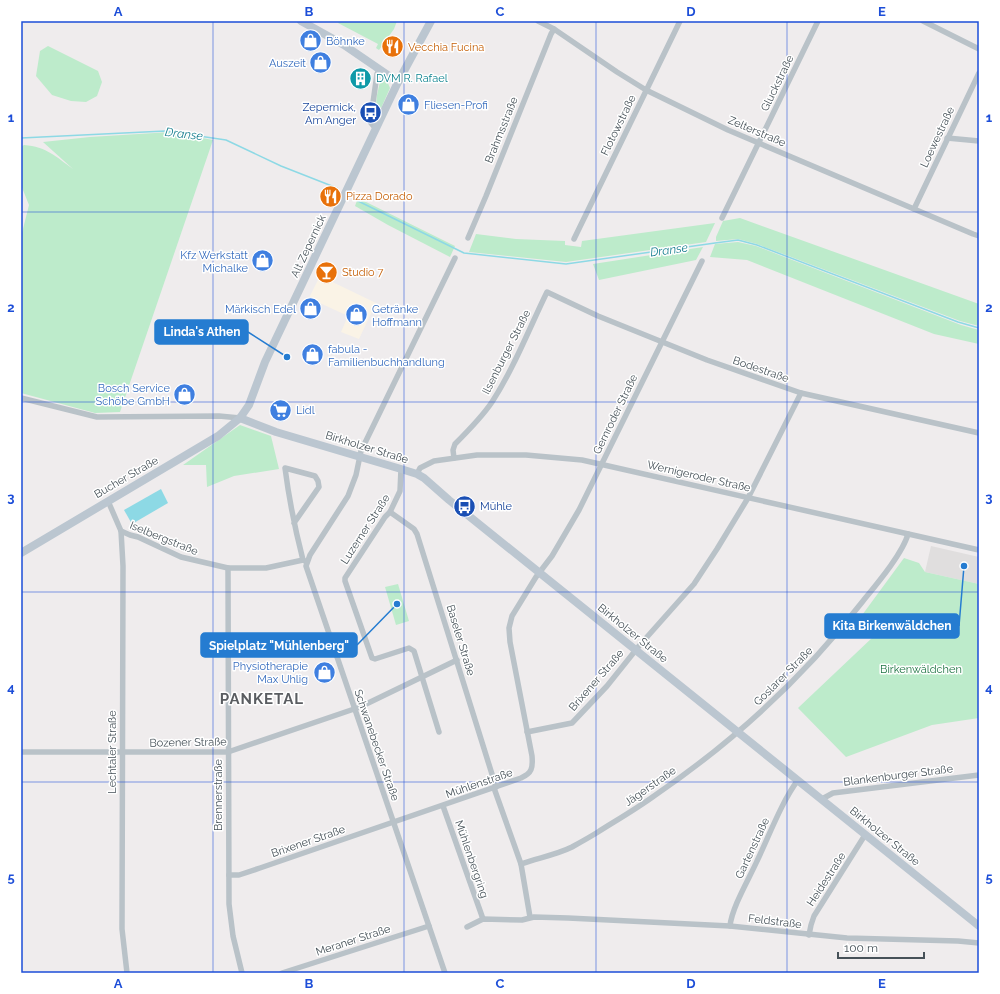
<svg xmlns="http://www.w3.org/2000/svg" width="1000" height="994" font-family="Raleway,sans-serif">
	<rect width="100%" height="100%" fill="#efeced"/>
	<path fill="#faf3e6" d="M320 276 376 303 359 339 341 332 348 316 309 298Z"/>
	<path fill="#e0dede" d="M931 546 979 557V584L925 572Z"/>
	<g fill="#bdebcb">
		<path d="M339 21H397L394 29 379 50 376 48 378 44 338 23Z"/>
		<path d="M48 46 98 71 102 82 97 96 86 102 71 101 52 95 36 76 40 51Z"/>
		<path d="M381 77 387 81 390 88 375 122H374L377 95Z"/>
		<path d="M171 132 213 140 120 412 95 413 21 393V237L29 205 21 185V147L24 145C47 147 55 156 73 169L43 142 90 137Z"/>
		<path d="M358 198 455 246 450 257 388 225 355 206Z"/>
		<path d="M740 218 979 304V326L960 321 757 244 738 239 716 241V237L723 221Z"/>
		<path d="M715 223 706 242 566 262 469 252 476 234 516 239 565 241V245L581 247 582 241Z"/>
		<path d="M738 242 756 246 961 325 979 330V344L934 334 747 260 710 257 715 244Z"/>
		<path d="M703 247 696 260 599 280 593 264Z"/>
		<path d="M240 425 271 436 279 469 234 476 207 487 206 465H183Z"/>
		<path d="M904 558 919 563 925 572 979 584V718L932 725 846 757 798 708 873 637 857 622Z"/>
		<path d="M398 584 409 621 396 625 385 587Z"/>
	</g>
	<path fill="#8dd9e5" d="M161 489 168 503 132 524 124 510Z"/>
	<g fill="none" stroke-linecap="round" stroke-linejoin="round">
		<g stroke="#8dd9e5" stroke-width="1.5">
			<path d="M21 138 165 131 226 140 281 166 337 188"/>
			<path d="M356 200 464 253 566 264 715 243 738 240 757 245 958 322 979 328"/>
		</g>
		<g stroke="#b9c2c8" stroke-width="5.5">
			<path d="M538 21 554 29 617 72 646 90 728 130 973 234 979 236"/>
			<path d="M923 21 979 49"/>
			<path d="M376 129 371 123V117L377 74 379 70"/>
			<path d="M947 138 979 141"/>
			<path d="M914 209 979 73"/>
			<path d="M722 218 818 21"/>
			<path d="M468 238 486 196 551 34 554 29"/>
			<path d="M574 239 680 21"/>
			<path d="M21 398 97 417 219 416 240 418"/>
			<path d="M454 458 453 450 455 444C468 431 482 417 492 402 514 368 529 329 547 292L598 316 707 360 801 393 979 433"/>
			<path d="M401 469 400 491 390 512 385 517 345 578V581L372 658 375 659 409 648 414 651 439 732"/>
			<path d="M417 474 420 468 434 461 477 455H526L582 460 979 550"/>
			<path d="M108 501 121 531 130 535 138 537 181 557 228 568H266L303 560"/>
			<path d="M390 512 414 529 417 534 496 787"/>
			<path d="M294 523 319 487 318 481 315 476 285 468C289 499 295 529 303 560L305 561"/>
			<path d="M121 531 123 566 122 929 127 973"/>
			<path d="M228 568 229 904 233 936 242 973"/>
			<path d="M527 732 572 723 607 686 639 646 694 584 717 549 748 498 801 393"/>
			<path d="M21 752H228L360 707 457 660"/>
			<path d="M494 788 521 864 530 917"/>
			<path d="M822 799 833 793 979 775"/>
			<path d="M443 806 483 919"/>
			<path d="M521 864C537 858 556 855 572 847 581 842 590 837 598 832 617 820 636 809 654 796 733 742 804 677 863 601 876 585 903 553 908 534"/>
			<path d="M229 875H239L260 868 521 778C532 773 533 768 532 756L510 642 509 628 512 616 536 577 552 556 579 510 702 261"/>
			<path d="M730 926C732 907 749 879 757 861 769 836 782 801 798 780"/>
			<path d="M467 927 483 919 522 920 534 917 568 918 730 926 847 938 958 941 979 943"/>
			<path d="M809 935 811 925 814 916 865 835"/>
			<path d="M282 973 429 926"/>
			<path d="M445 973 306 566 310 555 348 496 356 475 361 451 455 258"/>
		</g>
		<g stroke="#bbc6d0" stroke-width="8">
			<path d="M301 21 344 45 398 82"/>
			<path d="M240 418 276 432 401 469 417 474 424 478 449 500 979 926"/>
			<path d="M21 553 218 436 240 418 249 405 265 362 398 82 431 21"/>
		</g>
	</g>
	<path fill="none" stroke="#1d4ed8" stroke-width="1" stroke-opacity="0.55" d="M213 21V973M404 21V973M596 21V973M787 21V973M21 212H979M21 402H979M21 592H979M21 782H979"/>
	<defs>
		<symbol id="shop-disc" viewBox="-11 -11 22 22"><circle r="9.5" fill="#3f7fe0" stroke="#fff"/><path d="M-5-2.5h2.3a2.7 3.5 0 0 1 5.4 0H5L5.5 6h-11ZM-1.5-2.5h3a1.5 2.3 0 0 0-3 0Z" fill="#fff"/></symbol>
		<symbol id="restaurant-disc" viewBox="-11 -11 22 22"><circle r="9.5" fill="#e8710a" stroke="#fff"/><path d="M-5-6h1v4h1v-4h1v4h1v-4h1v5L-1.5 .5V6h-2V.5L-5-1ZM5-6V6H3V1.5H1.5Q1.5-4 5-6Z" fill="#fff"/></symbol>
		<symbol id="building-disc" viewBox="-11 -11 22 22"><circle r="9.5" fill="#0f9aa8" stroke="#fff"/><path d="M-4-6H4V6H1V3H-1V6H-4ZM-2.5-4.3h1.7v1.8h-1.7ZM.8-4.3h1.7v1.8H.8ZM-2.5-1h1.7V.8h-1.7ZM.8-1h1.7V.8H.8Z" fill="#fff"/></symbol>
		<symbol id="bus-disc" viewBox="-11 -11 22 22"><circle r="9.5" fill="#1a4fb4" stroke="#fff"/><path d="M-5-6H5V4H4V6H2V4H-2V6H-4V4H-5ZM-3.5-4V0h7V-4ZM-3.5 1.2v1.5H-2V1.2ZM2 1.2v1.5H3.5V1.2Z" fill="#fff"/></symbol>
		<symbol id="bar-disc" viewBox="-11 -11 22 22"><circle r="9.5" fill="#e8710a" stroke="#fff"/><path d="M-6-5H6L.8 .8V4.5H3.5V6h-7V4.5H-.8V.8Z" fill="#fff"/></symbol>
		<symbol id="supermarket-disc" viewBox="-11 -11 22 22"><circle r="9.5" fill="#3f7fe0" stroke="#fff"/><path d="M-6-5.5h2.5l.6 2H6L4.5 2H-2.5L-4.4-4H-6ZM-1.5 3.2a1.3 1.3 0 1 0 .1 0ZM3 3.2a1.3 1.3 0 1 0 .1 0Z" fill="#fff"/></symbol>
	</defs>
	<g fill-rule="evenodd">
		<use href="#shop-disc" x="298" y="28" width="25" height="25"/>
		<use href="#restaurant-disc" x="380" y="34" width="25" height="25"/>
		<use href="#shop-disc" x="308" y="50" width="25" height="25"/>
		<use href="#building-disc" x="348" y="66" width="25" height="25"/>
		<use href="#shop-disc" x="396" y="92" width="25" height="25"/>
		<use href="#bus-disc" x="358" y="100" width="25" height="25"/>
		<use href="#restaurant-disc" x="318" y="184" width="25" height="25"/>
		<use href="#shop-disc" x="250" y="248" width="25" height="25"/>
		<use href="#bar-disc" x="314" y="260" width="25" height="25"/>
		<use href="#shop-disc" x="298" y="296" width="25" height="25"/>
		<use href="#shop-disc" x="344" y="302" width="25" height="25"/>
		<use href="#shop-disc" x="300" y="342" width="25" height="25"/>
		<use href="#shop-disc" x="172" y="382" width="25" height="25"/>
		<use href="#supermarket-disc" x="268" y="398" width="25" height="25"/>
		<use href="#bus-disc" x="452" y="494" width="25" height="25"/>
		<use href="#shop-disc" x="312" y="660" width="25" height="25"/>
	</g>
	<g text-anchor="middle" stroke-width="3" stroke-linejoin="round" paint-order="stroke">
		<g font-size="11" fill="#366cbe" stroke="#fff" text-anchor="start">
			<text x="326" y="45">Böhnke</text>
			<text x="306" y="67" text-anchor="end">Auszeit</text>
			<text x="424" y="109">Fliesen-Profi</text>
			<text x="248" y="259" text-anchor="end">Kfz Werkstatt<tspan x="248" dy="13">Michalke</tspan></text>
			<text x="296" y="313" text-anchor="end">Märkisch Edel</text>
			<text x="372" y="313">Getränke<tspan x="372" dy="13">Hoffmann</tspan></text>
			<text x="328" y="353">fabula -<tspan x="328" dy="13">Familienbuchhandlung</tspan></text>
			<text x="170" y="392" text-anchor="end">Bosch Service<tspan x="170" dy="13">Schöbe GmbH</tspan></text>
			<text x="296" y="414">Lidl</text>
			<text x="308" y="670" text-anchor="end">Physiotherapie<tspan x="308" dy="13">Max Uhlig</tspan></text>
		</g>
		<g font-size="11" fill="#c56008" stroke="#fff" text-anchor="start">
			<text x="408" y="51">Vecchia Fucina</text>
			<text x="346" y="200">Pizza Dorado</text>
			<text x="342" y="276">Studio 7</text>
		</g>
		<g font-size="11" fill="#0d838f" stroke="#fff" text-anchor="start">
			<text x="376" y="82">DVM R. Rafael</text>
		</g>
		<g font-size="11" fill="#465158" stroke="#fff">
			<text transform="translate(777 83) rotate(-64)" y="4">Gluckstraße</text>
			<text transform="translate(618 125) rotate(-64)" y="4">Flotowstraße</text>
			<text transform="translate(501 130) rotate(-68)" y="4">Brahmsstraße</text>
			<text transform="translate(757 131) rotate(23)" y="4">Zelterstraße</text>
			<text transform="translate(937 137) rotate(-65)" y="4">Loewestraße</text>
			<text transform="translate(308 246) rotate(-65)" y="4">Alt Zepernick</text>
			<text transform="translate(506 352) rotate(-63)" y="4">Ilsenburger Straße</text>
			<text transform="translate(761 369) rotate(19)" y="4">Bodestraße</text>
			<text transform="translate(615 414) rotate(-64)" y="4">Gernroder Straße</text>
			<text transform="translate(367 447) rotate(17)" y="4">Birkholzer Straße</text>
			<text transform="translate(699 476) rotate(13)" y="4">Wernigeroder Straße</text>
			<text transform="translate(126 477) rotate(-30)" y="4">Bucher Straße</text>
			<text transform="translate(365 529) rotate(-57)" y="4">Luzerner Straße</text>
			<text transform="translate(164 538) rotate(22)" y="4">Iselbergstraße</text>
			<text transform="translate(633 633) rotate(39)" y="4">Birkholzer Straße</text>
			<text transform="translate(461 640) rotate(73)" y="4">Baseler Straße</text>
			<text transform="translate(783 676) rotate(-45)" y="4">Goslarer Straße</text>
			<text transform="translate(596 680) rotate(-49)" y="4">Brixener Straße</text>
			<text transform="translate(188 742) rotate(-1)" y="4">Bozener Straße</text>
			<text transform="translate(377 745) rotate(71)" y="4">Schwanebecker Straße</text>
			<text transform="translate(112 752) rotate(-90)" y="4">Lechtaler Straße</text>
			<text transform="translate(898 775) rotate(-7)" y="4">Blankenburger Straße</text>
			<text transform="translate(479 783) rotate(-19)" y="4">Mühlenstraße</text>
			<text transform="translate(650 786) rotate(-35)" y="4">Jägerstraße</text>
			<text transform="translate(218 795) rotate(-90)" y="4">Brennerstraße</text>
			<text transform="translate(885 836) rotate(39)" y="4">Birkholzer Straße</text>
			<text transform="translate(308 841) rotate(-19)" y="4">Brixener Straße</text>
			<text transform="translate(752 848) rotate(-65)" y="4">Gartenstraße</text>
			<text transform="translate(472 859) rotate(71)" y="4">Mühlenbergring</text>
			<text transform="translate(826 879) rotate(-57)" y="4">Heidestraße</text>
			<text transform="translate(775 921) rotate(7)" y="4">Feldstraße</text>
			<text transform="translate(353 940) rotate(-18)" y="4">Meraner Straße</text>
		</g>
		<g font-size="11" fill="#164399" stroke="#fff" text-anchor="end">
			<text x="356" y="111">Zepernick,<tspan x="356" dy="13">Am Anger</tspan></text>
			<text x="480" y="510" text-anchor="start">Mühle</text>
		</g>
		<g font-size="11" fill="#1d7442" stroke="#fff">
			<text x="921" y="673">Birkenwäldchen</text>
		</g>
		<g font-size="12" font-style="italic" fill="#167e8e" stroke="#fff">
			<text transform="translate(184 134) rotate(7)" y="4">Dranse</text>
			<text transform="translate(669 250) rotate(-8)" y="4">Dranse</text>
		</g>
		<g font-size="15" font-weight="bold" letter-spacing="1" fill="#5a5d61" stroke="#fff">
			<text x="262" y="704">PANKETAL</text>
		</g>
	</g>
	<path fill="none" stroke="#257cd1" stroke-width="1.5" d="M287 357L248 332M964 566L959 626M397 604L357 645"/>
	<g fill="#257cd1" stroke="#fff" stroke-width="1.5">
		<circle cx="287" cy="357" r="4"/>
		<circle cx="964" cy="566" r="4"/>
		<circle cx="397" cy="604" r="4"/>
	</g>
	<g fill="#257cd1" stroke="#257cd1" stroke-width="1.5">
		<rect x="155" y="320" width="93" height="24" rx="4"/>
		<rect x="825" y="614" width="134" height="24" rx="4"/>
		<rect x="201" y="633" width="156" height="24" rx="4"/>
	</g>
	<g font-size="12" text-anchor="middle" font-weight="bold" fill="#fff">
		<text x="202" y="336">Linda's Athen</text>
		<text x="892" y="630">Kita Birkenwäldchen</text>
		<text x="279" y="650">Spielplatz "Mühlenberg"</text>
	</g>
	<rect width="1000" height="994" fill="none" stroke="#ffffff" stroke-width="44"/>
	<path d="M838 952v6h86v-6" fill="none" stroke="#465158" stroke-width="2"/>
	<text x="844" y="952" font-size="12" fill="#465158" stroke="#ffffff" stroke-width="3" paint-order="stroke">100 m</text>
	<rect x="22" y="22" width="956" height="950" fill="none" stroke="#1d4ed8" stroke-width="1.5"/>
	<g font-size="13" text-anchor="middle" font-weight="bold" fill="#1d4ed8">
		<text x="118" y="16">A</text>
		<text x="309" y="16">B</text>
		<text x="500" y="16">C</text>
		<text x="691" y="16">D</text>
		<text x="882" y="16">E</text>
		<text x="11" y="122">1</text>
		<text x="989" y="122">1</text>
		<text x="11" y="312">2</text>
		<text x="989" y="312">2</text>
		<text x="11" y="502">3</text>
		<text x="989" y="502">3</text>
		<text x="11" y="692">4</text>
		<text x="989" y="692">4</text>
		<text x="11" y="882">5</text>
		<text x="989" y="882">5</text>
		<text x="118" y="988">A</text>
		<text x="309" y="988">B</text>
		<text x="500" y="988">C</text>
		<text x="691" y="988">D</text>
		<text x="882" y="988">E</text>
	</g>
</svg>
